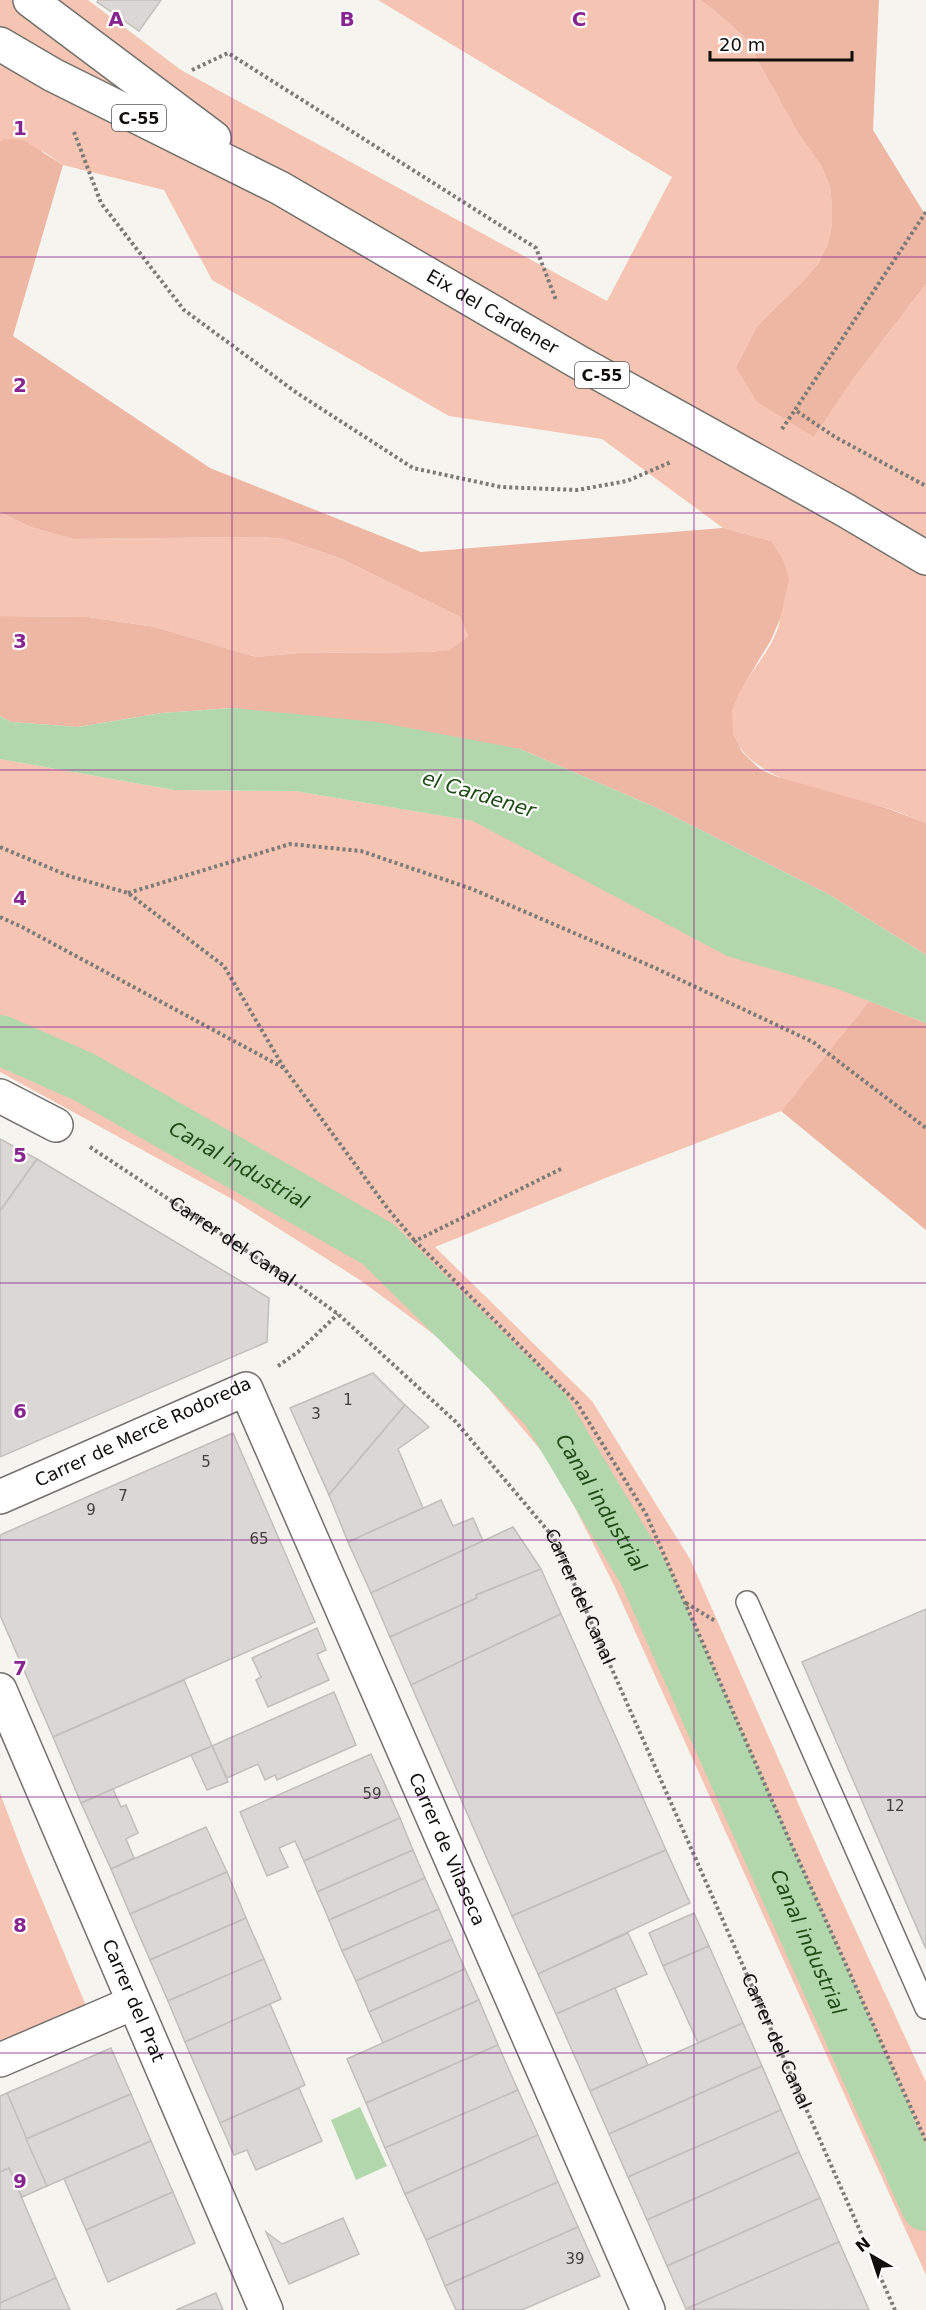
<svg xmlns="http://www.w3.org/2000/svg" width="926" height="2310" font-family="'DejaVu Sans',sans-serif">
	<rect width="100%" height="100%" fill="#f6f4ef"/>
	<g fill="#f6c4b3">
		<path d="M0 0H88L181 70 607 301 672 177 378 0H700L714 10 745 38 798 133 822 167 830 187 832 206V225L827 246 818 264 803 281 757 326 736 367 814 437 854 378 926 284V823C912 818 898 811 883 807 832 795 700 774 738 694 749 673 778 643 780 618 781 611 778 603 777 596 775 578 773 559 771 541L723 528 602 439 449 416 212 280 164 190 63 165 44 152 0 142Z"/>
		<path d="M0 512 30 527 73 539 262 537 284 539 342 559 460 617 468 636 449 650 428 652 298 653 256 657 155 627 88 617 0 616Z"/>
		<path d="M0 759 174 790 295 791 474 821 597 885 869 1001 781 1111 608 1177 435 1247 592 1401 690 1559 825 1864 926 2082V2275L614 1585 554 1466 459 1353 360 1280 232 1199 0 1072Z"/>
		<path d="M0 1793 25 1859 89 2013 0 2050Z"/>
	</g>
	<g fill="#eeb7a4">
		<path d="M700 0H879L873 130 926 216V284L854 378 814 437 757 402 736 367 757 326 803 281 818 264 827 246 832 225V206L830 187 822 167 798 133 745 38 714 10Z"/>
		<path d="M4 139 23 140 63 165 13 336 210 468 421 552 723 528 771 541 783 560 789 579 780 619 771 640 739 693 732 711 733 734 742 752 760 769 778 777 886 808 926 823V955L828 894 657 808 520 749 233 708 162 713 78 727 11 722 0 716V616L88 617 155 627 256 657 298 653 428 652 449 650 468 636 460 617 342 559 284 539 262 537 73 539 30 527 0 512V142Z"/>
		<path d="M869 1001 926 1023V1230L781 1111Z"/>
	</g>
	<g fill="#b3d7ac">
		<path d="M233 708 377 722 520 749 657 808 828 894 926 955V1023L835 988 727 956 473 821 295 791 174 790 0 759V716L11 722 78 727 162 713Z"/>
		<path d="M360 2107 387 2166 356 2180 331 2120Z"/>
	</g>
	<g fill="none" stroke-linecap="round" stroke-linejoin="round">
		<path stroke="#b3d7ac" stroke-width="50" id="s1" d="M0 1040 84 1077 378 1244 545 1409 644 1574 926 2206"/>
	</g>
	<g fill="#dbd7d4" stroke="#c2beba" stroke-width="1.5">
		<path d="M98 0H161L139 31 97 2Z"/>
		<path d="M0 1139 37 1159 0 1211Z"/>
		<path d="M37 1159 269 1298 267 1342 0 1457V1211Z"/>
		<path d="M373 1373 405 1405 329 1495 290 1408Z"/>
		<path d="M405 1405 429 1427 398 1449 423 1508 348 1542 329 1495Z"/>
		<path d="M233 1433 315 1622 53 1737 0 1615V1535Z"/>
		<path d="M441 1500 453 1526 473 1518 483 1541 371 1593 348 1542Z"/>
		<path d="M513 1527 541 1569 476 1595 477 1598 390 1637 371 1593Z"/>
		<path d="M541 1569 561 1614 411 1685 390 1637 477 1598 476 1595Z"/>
		<path d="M926 1609V1949L802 1662Z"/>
		<path d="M561 1614 666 1850 512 1916 411 1685Z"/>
		<path d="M317 1628 326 1650 317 1654 329 1680 268 1707 256 1680 261 1677 252 1658Z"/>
		<path d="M184 1680 212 1746 81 1803 53 1737Z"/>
		<path d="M334 1692 356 1745 277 1780 275 1775 265 1780 258 1764 227 1778 212 1746Z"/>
		<path d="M212 1746 228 1782 207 1790 191 1755Z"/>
		<path d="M371 1754 400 1818 304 1861 295 1841 279 1848 288 1867 267 1876 240 1812Z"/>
		<path d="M113 1789 121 1807 126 1805 138 1833 126 1839 134 1858 111 1869 81 1803Z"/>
		<path d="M400 1818 413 1850 317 1892 304 1861Z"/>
		<path d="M206 1827 227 1872 130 1914 111 1869Z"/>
		<path d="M413 1850 425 1878 329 1920 317 1892Z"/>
		<path d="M666 1850 690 1903 538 1974 512 1916Z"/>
		<path d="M227 1872 246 1918 150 1960 130 1914Z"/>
		<path d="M425 1878 439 1909 342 1951 329 1920Z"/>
		<path d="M439 1909 452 1939 356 1981 342 1951Z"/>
		<path d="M694 1913 709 1946 663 1966 649 1933Z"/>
		<path d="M246 1918 264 1959 168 2001 150 1960Z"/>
		<path d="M628 1933 647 1974 556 2014 538 1974Z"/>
		<path d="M452 1939 465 1969 369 2012 356 1981Z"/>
		<path d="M709 1946 743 2023 698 2043 663 1966Z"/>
		<path d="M264 1959 281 1999 185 2042 168 2001Z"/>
		<path d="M465 1969 479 2000 383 2043 369 2012Z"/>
		<path d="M615 1988 648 2065 590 2091 556 2014Z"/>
		<path d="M479 2000 498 2045 366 2103 347 2059Z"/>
		<path d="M270 2004 305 2085 220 2123 185 2042Z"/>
		<path d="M743 2023 762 2066 609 2134 590 2091Z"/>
		<path d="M498 2045 518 2090 385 2148 366 2103Z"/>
		<path d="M111 2048 131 2094 26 2139 7 2093Z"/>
		<path d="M762 2066 781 2110 628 2177 609 2134Z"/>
		<path d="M299 2088 322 2141 256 2170 247 2150 234 2155 220 2123Z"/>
		<path d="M518 2090 538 2135 405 2194 385 2148Z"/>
		<path d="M7 2093 47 2186 22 2197 9 2168 0 2172V2096Z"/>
		<path d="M131 2094 151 2141 47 2186 26 2139Z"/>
		<path d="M781 2110 799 2152 647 2220 628 2177Z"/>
		<path d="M538 2135 558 2182 426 2240 405 2194Z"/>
		<path d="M151 2141 173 2192 86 2230 64 2179Z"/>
		<path d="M799 2152 820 2198 667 2266 647 2220Z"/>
		<path d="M9 2168 56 2278 0 2303V2172Z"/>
		<path d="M558 2182 578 2227 445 2286 426 2240Z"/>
		<path d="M173 2192 195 2243 108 2282 86 2230Z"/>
		<path d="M820 2198 839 2242 686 2309 667 2266Z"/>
		<path d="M343 2218 359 2254 289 2284 266 2232 282 2244Z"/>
		<path d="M578 2227 600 2276 522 2310H456L445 2286Z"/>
		<path d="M839 2242 869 2310 686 2309Z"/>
		<path d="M56 2278 70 2310H0V2303Z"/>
		<path d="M216 2293 223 2310H176Z"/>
	</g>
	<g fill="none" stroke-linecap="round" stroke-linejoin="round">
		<defs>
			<path id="lane" d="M747 1602 926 2008"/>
			<g id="street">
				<path d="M0 1096 56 1125"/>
				<path id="s3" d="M0 1497 246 1389 648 2310"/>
				<path id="s4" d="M0 1690 266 2310"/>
				<path d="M0 2060 133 2003"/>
			</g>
			<g id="primary">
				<path d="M30 0 214 138"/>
				<path id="s5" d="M0 44 53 75 280 188 580 363 845 510 926 558"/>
			</g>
		</defs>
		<use href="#lane" stroke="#72716d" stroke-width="24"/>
		<use href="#street" stroke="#72716d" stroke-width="36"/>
		<use href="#primary" stroke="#72716d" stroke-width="36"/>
		<g stroke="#7c7b77" stroke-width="4" stroke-dasharray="3 3" stroke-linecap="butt">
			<path d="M192 70 228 53 536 248 556 300"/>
			<path d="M74 132 101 203 184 310 297 393 413 468 501 487 577 490 627 481 671 462"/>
			<path d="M926 212 795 410 835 437 926 486"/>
			<path d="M782 429 795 410"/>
			<path d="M0 847 69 876 128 893 224 966 284 1068 388 1209 415 1241"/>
			<path d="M128 893 290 844 361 851 472 889 653 967 813 1042 926 1128"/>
			<path d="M0 917 22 927 284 1068"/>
			<path id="s2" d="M90 1147 289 1279 338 1314 456 1422 554 1538 895 2310"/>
			<path d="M561 1169 415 1241 577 1403 646 1514 788 1837 926 2141"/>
			<path d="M278 1366 298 1352 338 1314"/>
			<path d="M686 1603 715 1621"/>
		</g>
		<use href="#lane" stroke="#fff" stroke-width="21"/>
		<use href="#street" stroke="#fff" stroke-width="33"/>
		<use href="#primary" stroke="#fff" stroke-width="33"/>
	</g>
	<path fill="none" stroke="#87268f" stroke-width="1.5" stroke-opacity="0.55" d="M232 0V2310M463 0V2310M694 0V2310M0 257H926M0 513H926M0 770H926M0 1027H926M0 1283H926M0 1540H926M0 1797H926M0 2053H926"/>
	<g text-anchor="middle" stroke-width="4.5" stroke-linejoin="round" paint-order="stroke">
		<g font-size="15" fill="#42403e">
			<text x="348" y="1405">1</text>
			<text x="316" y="1419">3</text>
			<text x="206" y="1467">5</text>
			<text x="123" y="1501">7</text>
			<text x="91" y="1515">9</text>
			<text x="259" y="1544">65</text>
			<text x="372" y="1799">59</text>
			<text x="895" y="1811">12</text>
			<text x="575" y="2264">39</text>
		</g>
		<g fill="#fff" stroke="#575655" stroke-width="1.5">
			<rect x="112" y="105" width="54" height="26" rx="4.5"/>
			<rect x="575" y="362" width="54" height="26" rx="4.5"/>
		</g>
		<g font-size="16" font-weight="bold" fill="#0f0e0c">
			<text x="139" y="124">C-55</text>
			<text x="602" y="381">C-55</text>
		</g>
		<g font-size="18" fill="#0f0e0c" stroke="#fff">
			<text dy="6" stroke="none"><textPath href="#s5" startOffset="561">Eix del Cardener</textPath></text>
			<text dy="6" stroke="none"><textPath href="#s2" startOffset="171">Carrer del Canal</textPath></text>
			<text transform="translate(143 1432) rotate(-25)" y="6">Carrer de Mercè Rodoreda</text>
			<text dy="6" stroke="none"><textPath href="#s2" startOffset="675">Carrer del Canal</textPath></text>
			<text dy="6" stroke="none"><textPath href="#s3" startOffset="771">Carrer de Vilaseca</textPath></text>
			<text dy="6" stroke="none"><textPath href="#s4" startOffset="338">Carrer del Prat</textPath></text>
			<text dy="6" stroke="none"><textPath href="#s2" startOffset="1161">Carrer del Canal</textPath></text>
		</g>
		<g font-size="20" font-style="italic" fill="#1d4b14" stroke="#fff">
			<text transform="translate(479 794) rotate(17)" y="7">el Cardener</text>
			<text dy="7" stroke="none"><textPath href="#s1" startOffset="270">Canal industrial</textPath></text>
			<text dy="7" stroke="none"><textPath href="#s1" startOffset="774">Canal industrial</textPath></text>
			<text dy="7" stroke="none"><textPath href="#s1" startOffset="1260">Canal industrial</textPath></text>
		</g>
	</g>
	<g font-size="20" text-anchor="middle" font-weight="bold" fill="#87268f" stroke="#fff" stroke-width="4.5" stroke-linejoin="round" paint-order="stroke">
		<text x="116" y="26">A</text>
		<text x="347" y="26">B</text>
		<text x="579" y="26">C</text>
		<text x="20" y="135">1</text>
		<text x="20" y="392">2</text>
		<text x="20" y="648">3</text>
		<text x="20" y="905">4</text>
		<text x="20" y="1162">5</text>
		<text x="20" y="1418">6</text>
		<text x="20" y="1675">7</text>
		<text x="20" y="1932">8</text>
		<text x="20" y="2188">9</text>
	</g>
	<g transform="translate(872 2256) rotate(321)" stroke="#ffffff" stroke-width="4.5" paint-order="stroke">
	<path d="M0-4.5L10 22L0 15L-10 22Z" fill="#0f0e0c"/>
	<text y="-9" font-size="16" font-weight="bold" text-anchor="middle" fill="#0f0e0c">N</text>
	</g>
	<path d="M710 51v9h142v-9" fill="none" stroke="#0f0e0c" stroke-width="3"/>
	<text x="719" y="51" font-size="18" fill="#0f0e0c" stroke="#ffffff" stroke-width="4.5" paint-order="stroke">20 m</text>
</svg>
